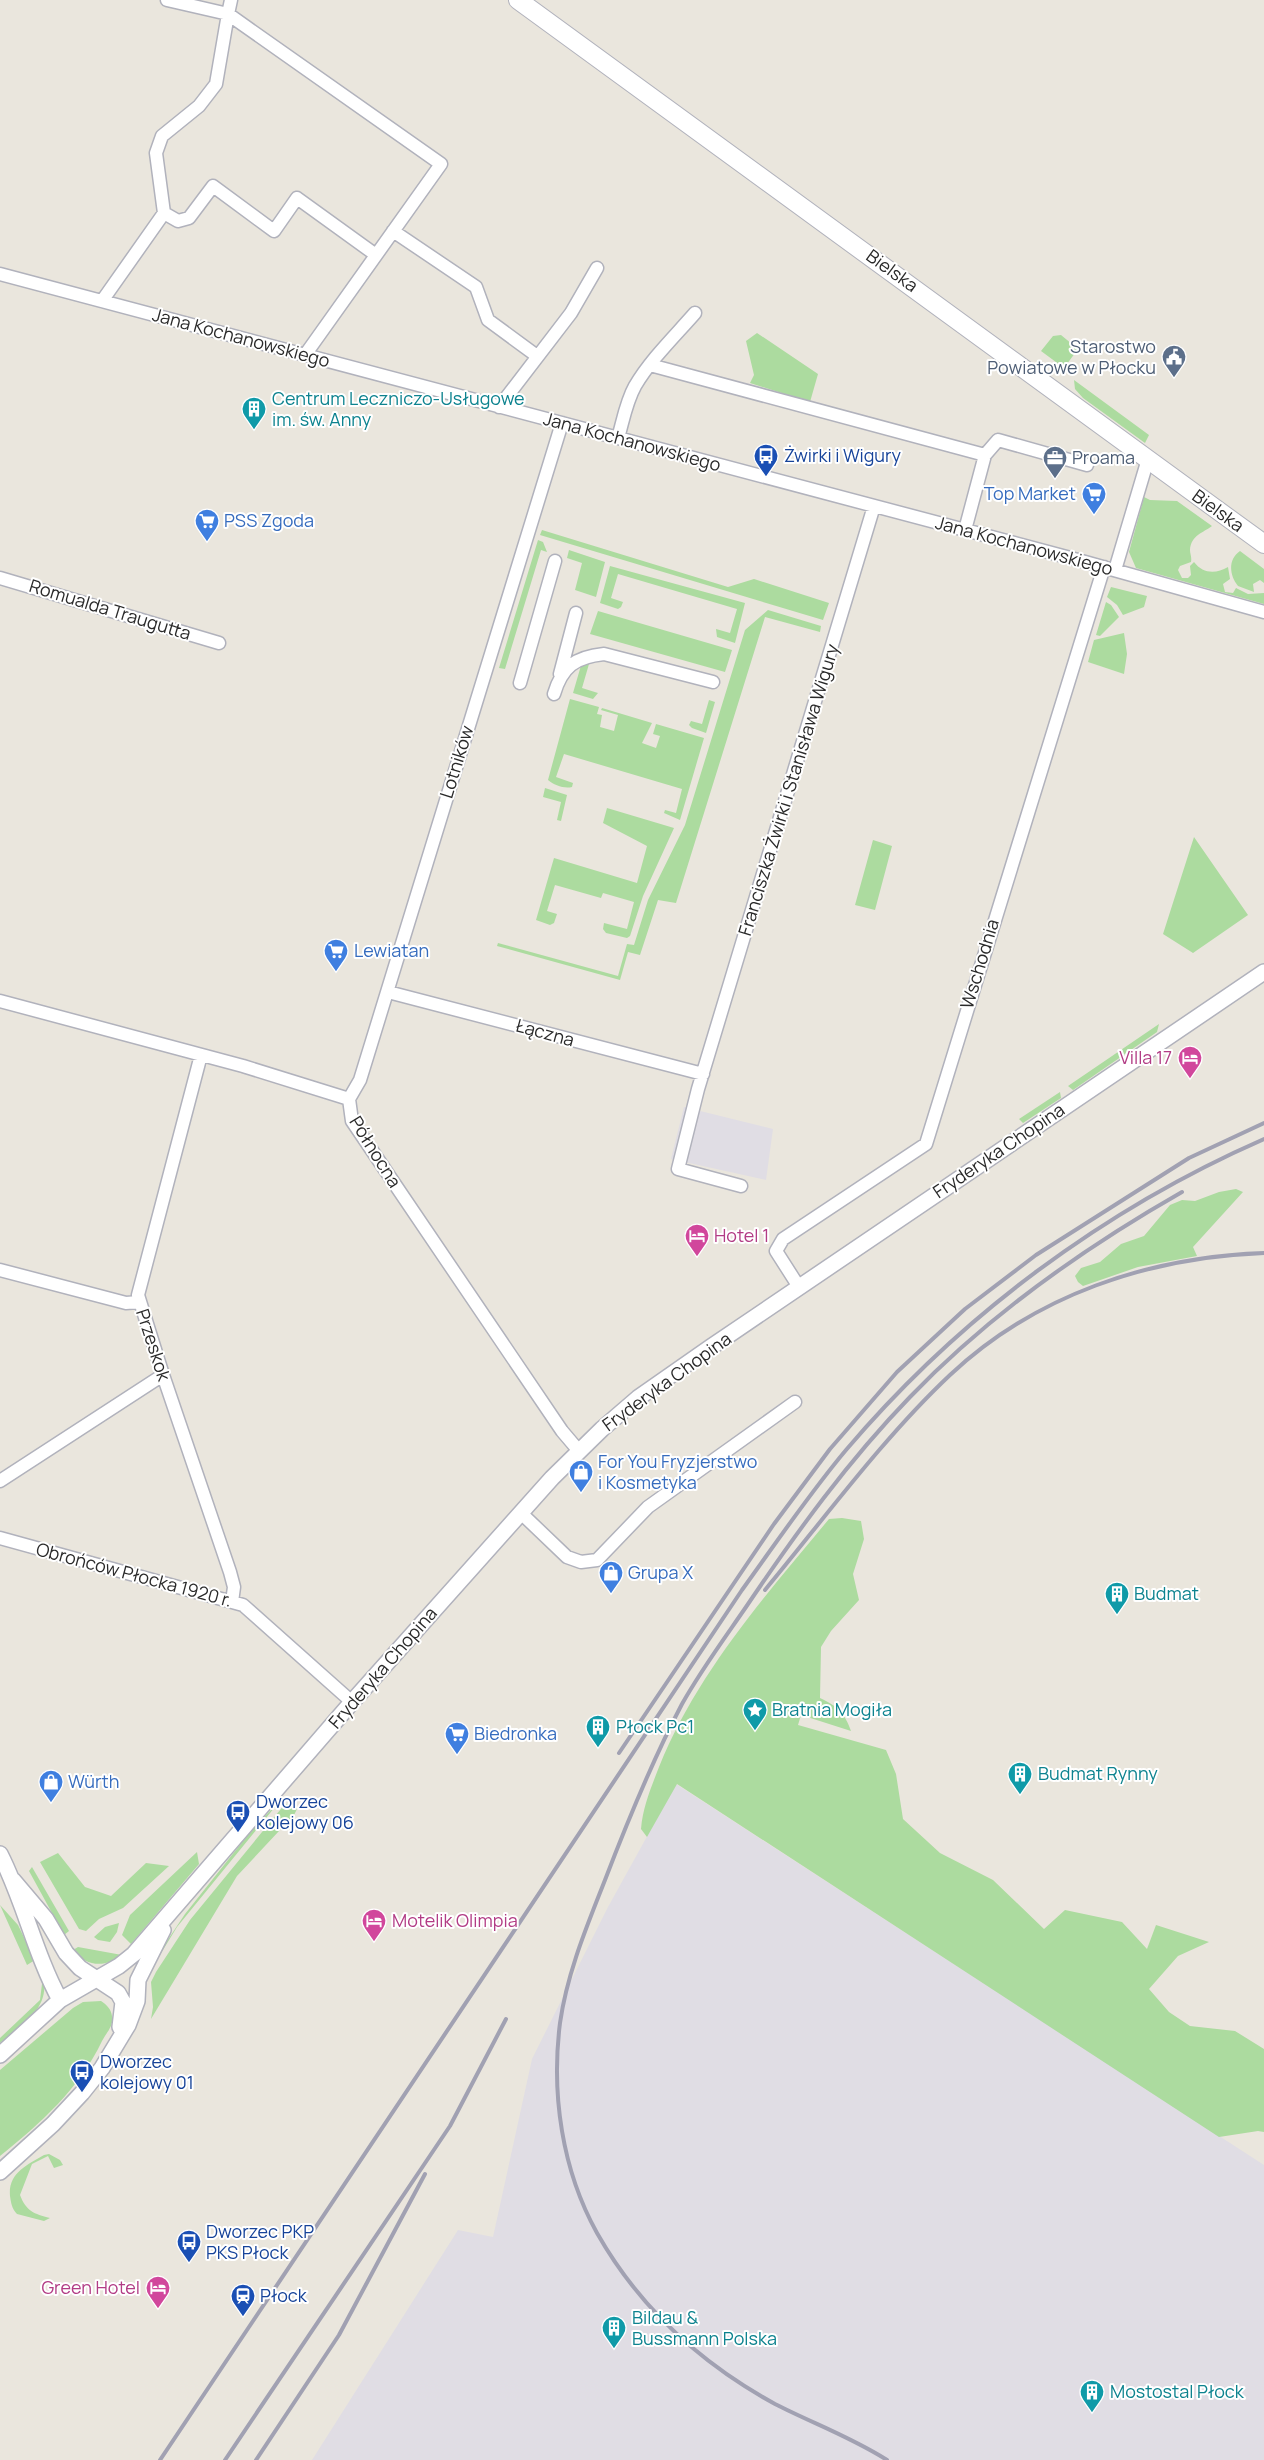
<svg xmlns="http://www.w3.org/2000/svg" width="1264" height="2460" viewBox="0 0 1264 2460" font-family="Manrope,sans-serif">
<rect width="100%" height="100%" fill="#eae6dd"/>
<!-- industrial -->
<path fill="#e0dde4" d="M 684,1107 L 773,1129 L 766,1180 L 671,1159 Z
M 676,1784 L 1264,2165 L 1264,2460 L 312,2460 L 458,2230 L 493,2237 L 532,2059 L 608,1907 Z"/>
<!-- green -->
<path fill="#acdb9f" d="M 757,333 L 818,374 L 810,402 L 750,383 L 754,375 L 746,341 Z
M 1061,335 L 1078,349 L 1064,368 L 1041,351 L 1053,336 Z
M 1074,380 L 1149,435 L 1145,443 L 1083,398 L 1075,389 Z
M 1144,497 L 1150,500 L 1177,501 L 1212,526 C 1203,533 1191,535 1190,550 C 1190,554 1192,557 1191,562 L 1180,566 L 1178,570 L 1182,578 L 1188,578 L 1191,575 L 1190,566 L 1194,562 C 1203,574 1216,574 1228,567 L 1230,579 L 1223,584 L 1225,592 L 1233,593 L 1236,588 L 1248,594 L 1264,593 L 1264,604 L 1136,568 L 1129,552 Z
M 542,530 L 728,587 L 754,579 L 829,603 L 823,620 L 540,535 Z
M 538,540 L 543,542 L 547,552 L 541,550 L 505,669 L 499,668 Z
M 569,550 L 605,562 L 596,597 L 575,590 L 582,563 L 567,558 Z
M 1240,551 L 1264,569 L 1264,583 L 1260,580 L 1253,584 L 1254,592 L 1238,586 C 1229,575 1228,559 1240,551 Z
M 610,566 L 745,603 L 735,643 L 717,637 L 716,629 L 730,633 L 737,609 L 618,574 L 611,598 L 623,602 L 621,607 L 618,609 L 600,603 Z
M 1111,587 L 1147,596 L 1144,607 L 1123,615 L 1117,605 L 1107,597 Z
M 1106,602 L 1111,605 L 1119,617 L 1100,636 L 1096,635 Z
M 768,610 L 821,626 L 820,632 L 765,617 L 676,903 L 658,900 L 640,955 L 628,952 L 620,980 L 497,946 L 498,943 L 618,976 L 627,944 L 634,945 L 648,900 L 685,825 L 745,630 Z
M 598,611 L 732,650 L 725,672 L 590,634 Z
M 1124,633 L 1127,654 L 1124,674 L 1088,662 L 1094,640 Z
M 582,662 L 589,664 L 582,688 L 598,693 L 593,699 L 573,693 Z
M 570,699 L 599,707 L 597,714 L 602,715 L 600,727 L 614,731 L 618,715 L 601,710 L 602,708 L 652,723 L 642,743 L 656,748 L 660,736 L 653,734 L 656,724 L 704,738 L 680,820 L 664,813 L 665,810 L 676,813 L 682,789 L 564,754 L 556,777 L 573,783 L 572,787 C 564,789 554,785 548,780 Z
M 709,700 L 715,702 L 706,733 L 692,728 L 689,725 L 691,721 L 702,724 Z
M 545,788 L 567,795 L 561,821 L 557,820 L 561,802 L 543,797 Z
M 607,808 L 674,828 L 643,896 L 630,936 L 627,938 L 606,933 L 603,929 L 604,923 L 627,929 L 634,902 L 603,893 L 601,898 L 555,885 L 547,911 L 557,914 L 554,923 L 550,925 L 536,920 L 554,858 L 637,883 L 647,846 L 603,823 Z
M 1194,837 L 1248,915 L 1193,953 L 1163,934 Z
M 873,840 L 892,846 L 875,910 L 855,905 Z
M 1159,1024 L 1157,1032 L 1073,1090 L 1068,1086 Z
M 1060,1092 L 1061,1098 L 1023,1123 L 1019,1119 Z
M 1236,1189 L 1243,1192 L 1193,1247 L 1197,1256 L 1138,1267 L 1083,1286 L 1078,1282 L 1075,1276 L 1081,1268 L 1100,1262 L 1121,1244 L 1144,1236 L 1170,1205 L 1182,1200 L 1195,1201 L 1219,1192 Z
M 842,1518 L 861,1521 L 864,1539 L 853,1574 L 859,1600 L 831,1631 L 821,1647 L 820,1698 C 837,1706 845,1713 851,1731 L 801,1715 L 798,1725 L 886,1750 L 896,1774 L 903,1819 L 940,1853 L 993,1880 L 1044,1929 L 1065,1910 L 1122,1922 L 1147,1949 L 1156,1925 L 1209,1942 L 1178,1956 L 1149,1989 L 1169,2012 L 1190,2026 L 1235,2031 L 1264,2049 L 1264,2132 L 1258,2131 L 1219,2137 L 677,1784 L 647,1837 L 641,1829 C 643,1806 651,1788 659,1767 C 697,1673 765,1596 829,1519 Z
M 279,1802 L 177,1927 L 155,1963 L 153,1962 L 185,1914 L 255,1826 Z
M 294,1802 L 297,1809 L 294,1815 L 237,1876 L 151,2019 L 153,2007 L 151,1982 L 156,1972 L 190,1920 L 285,1804 L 290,1805 Z
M 197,1852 L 199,1864 L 131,1944 L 122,1935 L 130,1915 Z
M 58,1853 L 85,1887 L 111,1896 L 146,1863 L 169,1866 L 123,1908 L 99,1919 L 86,1931 L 79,1929 L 40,1862 Z
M 32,1867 L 69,1931 L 64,1935 L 29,1871 Z
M 0,1905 L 18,1925 L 35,1960 L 27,1965 Z
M 119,1923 L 117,1932 L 110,1942 L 98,1940 L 94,1937 L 105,1927 Z
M 78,1947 L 122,1955 C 106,1968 86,1967 73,1950 Z
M 43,1976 C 51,2009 22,2024 0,2043 L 0,2038 L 40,2000 Z
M 101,2001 C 107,2005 111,2009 112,2016 C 114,2026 106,2033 102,2041 C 80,2088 40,2124 0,2156 L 0,2070 L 73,2008 L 83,2002 Z
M 49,2154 L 60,2160 L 63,2165 L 54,2168 L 48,2156 L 32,2164 L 20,2195 C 26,2211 34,2214 50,2218 L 44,2221 L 17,2214 C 12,2209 11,2203 10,2196 C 8,2173 27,2165 44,2155 Z"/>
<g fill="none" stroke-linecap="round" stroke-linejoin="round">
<defs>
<path id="minor" d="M 231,0 L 228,14 L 441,164 L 305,355
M 164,213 L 156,153 L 162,136 L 199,106 L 216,84 L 228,14 L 167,0
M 393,231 L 476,287 L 488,320 L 537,356
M 0,274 L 1078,560 L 1264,612
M 102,301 L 164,213 L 178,221 L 189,218 L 213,186 L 274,231 L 297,198 L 376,255
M 650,365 L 985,455
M 499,407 L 571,313 L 597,268
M 618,438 C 623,421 626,402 635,386 C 651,359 675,336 695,313
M 965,530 L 985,455 L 998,440 L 1087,465
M 1115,570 L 1148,459
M 0,578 L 219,643
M 560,674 L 576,613
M 520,683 L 555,561
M 554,694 C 562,667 575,657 604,654 L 713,682
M 388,992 L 703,1074
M 0,1001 L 243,1066 L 349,1099
M 201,1055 L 138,1295 L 163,1375 L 230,1572 L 234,1587 L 232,1602
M 349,1099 L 360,1080 L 562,423
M 349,1099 L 352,1121 L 562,1431 L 579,1451
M 741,1186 L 678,1169 L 698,1089 L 874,506
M 0,1270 L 126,1303 L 139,1302
M 799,1287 L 776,1251 L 783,1239 L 926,1144 L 1104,567
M 0,1481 L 163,1375
M 521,1513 L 567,1557 L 581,1562 L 597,1560 L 648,1507 L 795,1402
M 0,1538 L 243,1605 L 352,1702"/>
<path id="tertiary" d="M 0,1854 C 24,1901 35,1954 60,2000
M 13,1880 L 46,1919 L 66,1953 L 80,1968 L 118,1993 L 123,2002 L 120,2027
M 0,2055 L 60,2000 L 119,1966 L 134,1954 L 352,1702 L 552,1478 L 602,1429 L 638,1398 L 711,1347 L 1264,972
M 0,2172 L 53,2124 L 82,2093 L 102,2068 L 128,2025 L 137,2001 L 138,1980 L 163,1930"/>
<path id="secondary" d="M 518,0 L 1264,544"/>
</defs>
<!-- minor casing -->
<use href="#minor" stroke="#b1b2bc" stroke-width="15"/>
<!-- tertiary casing -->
<use href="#tertiary" stroke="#b1b2bc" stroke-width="18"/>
<!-- secondary casing -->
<use href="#secondary" stroke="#b1b2bc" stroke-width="20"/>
<!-- minor -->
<use href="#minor" stroke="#fff" stroke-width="12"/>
<!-- tertiary -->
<use href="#tertiary" stroke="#fff" stroke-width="15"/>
<!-- secondary -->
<use href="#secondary" stroke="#fff" stroke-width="18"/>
<!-- rail -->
<path stroke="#a1a1b2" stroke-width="4" d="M 765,1590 C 824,1519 883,1438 950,1375 C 1035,1295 1149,1257 1264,1253
M 619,1753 L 774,1524 L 830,1449 L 897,1372 L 965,1309 L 1036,1255 L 1189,1158 L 1264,1123
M 160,2460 L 742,1590 C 776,1543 809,1494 846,1450 C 959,1317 1104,1209 1264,1139
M 225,2460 L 450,2126 L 506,2019
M 256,2460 L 339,2335 L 425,2174
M 887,2460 C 851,2437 812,2423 775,2404 C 700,2363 639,2307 597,2233 C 562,2170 551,2094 560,2023 C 567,1973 587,1926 605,1880 C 628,1820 652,1761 682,1704 C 701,1670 724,1639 746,1607 C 796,1533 848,1461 910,1397 C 990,1314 1082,1249 1182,1192"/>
</g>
<!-- icons -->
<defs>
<symbol id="civic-pin" viewBox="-11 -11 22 30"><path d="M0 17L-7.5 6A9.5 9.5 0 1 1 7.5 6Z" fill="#5c6f8a" stroke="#fff"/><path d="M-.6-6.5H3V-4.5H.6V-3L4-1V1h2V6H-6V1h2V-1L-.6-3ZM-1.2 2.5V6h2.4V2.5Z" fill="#fff"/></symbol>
<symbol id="building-pin" viewBox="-11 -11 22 30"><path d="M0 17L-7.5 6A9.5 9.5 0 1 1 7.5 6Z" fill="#0f9aa8" stroke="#fff"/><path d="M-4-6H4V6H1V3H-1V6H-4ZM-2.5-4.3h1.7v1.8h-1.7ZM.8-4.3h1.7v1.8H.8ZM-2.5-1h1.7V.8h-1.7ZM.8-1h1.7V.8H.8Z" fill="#fff"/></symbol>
<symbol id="bus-pin" viewBox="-11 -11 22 30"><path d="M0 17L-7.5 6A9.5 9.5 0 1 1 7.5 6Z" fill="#1a4fb4" stroke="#fff"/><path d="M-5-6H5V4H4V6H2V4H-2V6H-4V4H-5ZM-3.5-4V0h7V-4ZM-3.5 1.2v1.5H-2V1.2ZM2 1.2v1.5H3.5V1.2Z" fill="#fff"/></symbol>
<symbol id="office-pin" viewBox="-11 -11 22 30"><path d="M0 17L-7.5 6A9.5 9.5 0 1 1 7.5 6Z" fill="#5c6f8a" stroke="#fff"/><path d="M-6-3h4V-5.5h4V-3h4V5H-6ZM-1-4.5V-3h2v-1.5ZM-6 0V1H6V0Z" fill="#fff"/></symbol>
<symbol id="supermarket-pin" viewBox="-11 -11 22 30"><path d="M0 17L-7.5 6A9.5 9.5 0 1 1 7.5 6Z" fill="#3f7fe0" stroke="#fff"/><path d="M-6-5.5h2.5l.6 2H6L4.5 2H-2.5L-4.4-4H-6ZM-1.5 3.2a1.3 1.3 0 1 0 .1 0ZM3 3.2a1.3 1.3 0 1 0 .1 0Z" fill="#fff"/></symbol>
<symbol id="hotel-pin" viewBox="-11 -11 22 30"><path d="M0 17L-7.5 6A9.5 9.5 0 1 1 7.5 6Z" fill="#d1479c" stroke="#fff"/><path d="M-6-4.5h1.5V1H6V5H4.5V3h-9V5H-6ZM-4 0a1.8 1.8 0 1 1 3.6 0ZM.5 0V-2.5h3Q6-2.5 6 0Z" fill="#fff"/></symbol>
<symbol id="shop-pin" viewBox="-11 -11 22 30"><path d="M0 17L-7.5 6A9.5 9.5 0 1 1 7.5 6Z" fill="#3f7fe0" stroke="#fff"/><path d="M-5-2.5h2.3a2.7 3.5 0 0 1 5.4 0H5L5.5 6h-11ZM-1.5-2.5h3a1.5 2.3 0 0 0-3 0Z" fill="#fff"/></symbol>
<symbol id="sight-pin" viewBox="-11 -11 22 30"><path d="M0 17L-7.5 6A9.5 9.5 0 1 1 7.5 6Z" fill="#0f9aa8" stroke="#fff"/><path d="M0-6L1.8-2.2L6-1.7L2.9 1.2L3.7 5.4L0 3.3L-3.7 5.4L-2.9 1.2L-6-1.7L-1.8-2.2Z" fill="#fff"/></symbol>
<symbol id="station-pin" viewBox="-11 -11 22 30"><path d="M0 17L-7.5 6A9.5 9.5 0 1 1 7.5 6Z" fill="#1a4fb4" stroke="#fff"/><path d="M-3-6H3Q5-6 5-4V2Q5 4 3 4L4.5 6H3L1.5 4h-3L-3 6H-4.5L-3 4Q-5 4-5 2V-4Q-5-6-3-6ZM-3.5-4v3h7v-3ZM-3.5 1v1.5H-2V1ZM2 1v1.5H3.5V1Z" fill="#fff"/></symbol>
</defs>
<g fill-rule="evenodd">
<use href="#civic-pin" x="1160" y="343" width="28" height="38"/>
<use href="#building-pin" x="240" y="395" width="28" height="38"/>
<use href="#bus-pin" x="752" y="442" width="28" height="38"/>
<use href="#office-pin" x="1041" y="444" width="28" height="38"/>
<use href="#supermarket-pin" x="1080" y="480" width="28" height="38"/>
<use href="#supermarket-pin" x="193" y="507" width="28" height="38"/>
<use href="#supermarket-pin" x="322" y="937" width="28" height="38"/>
<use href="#hotel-pin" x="1176" y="1044" width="28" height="38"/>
<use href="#hotel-pin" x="683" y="1222" width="28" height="38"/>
<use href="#shop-pin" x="567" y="1458" width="28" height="38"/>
<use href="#shop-pin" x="597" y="1559" width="28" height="38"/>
<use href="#building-pin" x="1103" y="1580" width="28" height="38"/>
<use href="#sight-pin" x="741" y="1696" width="28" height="38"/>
<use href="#building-pin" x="584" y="1713" width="28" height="38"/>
<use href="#supermarket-pin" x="443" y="1720" width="28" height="38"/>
<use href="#building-pin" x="1006" y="1760" width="28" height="38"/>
<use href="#shop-pin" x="37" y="1768" width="28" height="38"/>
<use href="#bus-pin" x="224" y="1798" width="28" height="38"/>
<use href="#hotel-pin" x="360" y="1907" width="28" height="38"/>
<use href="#bus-pin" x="68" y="2058" width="28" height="38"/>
<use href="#bus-pin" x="175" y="2228" width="28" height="38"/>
<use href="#hotel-pin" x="144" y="2274" width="28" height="38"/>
<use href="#station-pin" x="229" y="2282" width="28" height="38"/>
<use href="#building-pin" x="600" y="2314" width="28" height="38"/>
<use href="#building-pin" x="1078" y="2378" width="28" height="38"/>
</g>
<g text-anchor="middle" stroke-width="4" stroke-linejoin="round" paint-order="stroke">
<!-- street labels -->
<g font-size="18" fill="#2a2a2a" stroke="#fff">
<text transform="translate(892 271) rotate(36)" y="6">Bielska</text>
<text transform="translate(241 338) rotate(15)" y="6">Jana Kochanowskiego</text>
<text transform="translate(632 442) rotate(15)" y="6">Jana Kochanowskiego</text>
<text transform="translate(1218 511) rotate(36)" y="6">Bielska</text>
<text transform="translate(1024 546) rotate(15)" y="6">Jana Kochanowskiego</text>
<text transform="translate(110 610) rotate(17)" y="6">Romualda Traugutta</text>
<text transform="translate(457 762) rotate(-73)" y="6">Lotników</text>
<text transform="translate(789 790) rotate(-73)" y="6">Franciszka Żwirki i Stanisława Wigury</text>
<text transform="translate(980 964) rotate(-73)" y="6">Wschodnia</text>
<text transform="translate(545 1033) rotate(15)" y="6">Łączna</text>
<text transform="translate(999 1151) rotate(-34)" y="6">Fryderyka Chopina</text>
<text transform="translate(375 1152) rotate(58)" y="6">Północna</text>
<text transform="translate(153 1345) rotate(72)" y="6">Przeskok</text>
<text transform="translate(667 1382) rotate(-36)" y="6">Fryderyka Chopina</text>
<text transform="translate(134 1575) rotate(15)" y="6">Obrońców Płocka 1920 r.</text>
<text transform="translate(383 1668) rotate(-49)" y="6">Fryderyka Chopina</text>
</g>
<!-- service labels -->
<g font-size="18" fill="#4e5e75" stroke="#fff" text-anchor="end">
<text x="1156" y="353">Starostwo<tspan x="1156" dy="21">Powiatowe w Płocku</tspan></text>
<text x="1072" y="464" text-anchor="start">Proama</text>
</g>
<!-- culture labels -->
<g font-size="18" fill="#0d838f" stroke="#fff" text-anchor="start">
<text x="272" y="405">Centrum Leczniczo-Usługowe<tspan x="272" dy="21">im. św. Anny</tspan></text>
<text x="1134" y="1600">Budmat</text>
<text x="772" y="1716">Bratnia Mogiła</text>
<text x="616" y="1733">Płock Pc1</text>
<text x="1038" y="1780">Budmat Rynny</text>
<text x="632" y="2324">Bildau &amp;<tspan x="632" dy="21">Bussmann Polska</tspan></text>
<text x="1110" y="2398">Mostostal Płock</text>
</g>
<!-- transit labels -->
<g font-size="18" fill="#164399" stroke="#fff" text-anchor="start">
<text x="784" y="462">Żwirki i Wigury</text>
<text x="256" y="1808">Dworzec<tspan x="256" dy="21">kolejowy 06</tspan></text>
<text x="100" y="2068">Dworzec<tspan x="100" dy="21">kolejowy 01</tspan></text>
<text x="206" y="2238">Dworzec PKP<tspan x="206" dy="21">PKS Płock</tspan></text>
<text x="260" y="2302">Płock</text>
</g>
<!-- shop labels -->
<g font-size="18" fill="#366cbe" stroke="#fff" text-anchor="start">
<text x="1076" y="500" text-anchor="end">Top Market</text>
<text x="224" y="527">PSS Zgoda</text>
<text x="354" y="957">Lewiatan</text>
<text x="598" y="1468">For You Fryzjerstwo<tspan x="598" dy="21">i Kosmetyka</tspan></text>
<text x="628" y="1579">Grupa X</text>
<text x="474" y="1740">Biedronka</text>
<text x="68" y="1788">Würth</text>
</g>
<!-- hotel labels -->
<g font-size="18" fill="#b23c85" stroke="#fff" text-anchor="end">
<text x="1172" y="1064">Villa 17</text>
<text x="714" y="1242" text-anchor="start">Hotel 1</text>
<text x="392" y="1927" text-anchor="start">Motelik Olimpia</text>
<text x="140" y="2294">Green Hotel</text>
</g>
</g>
</svg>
